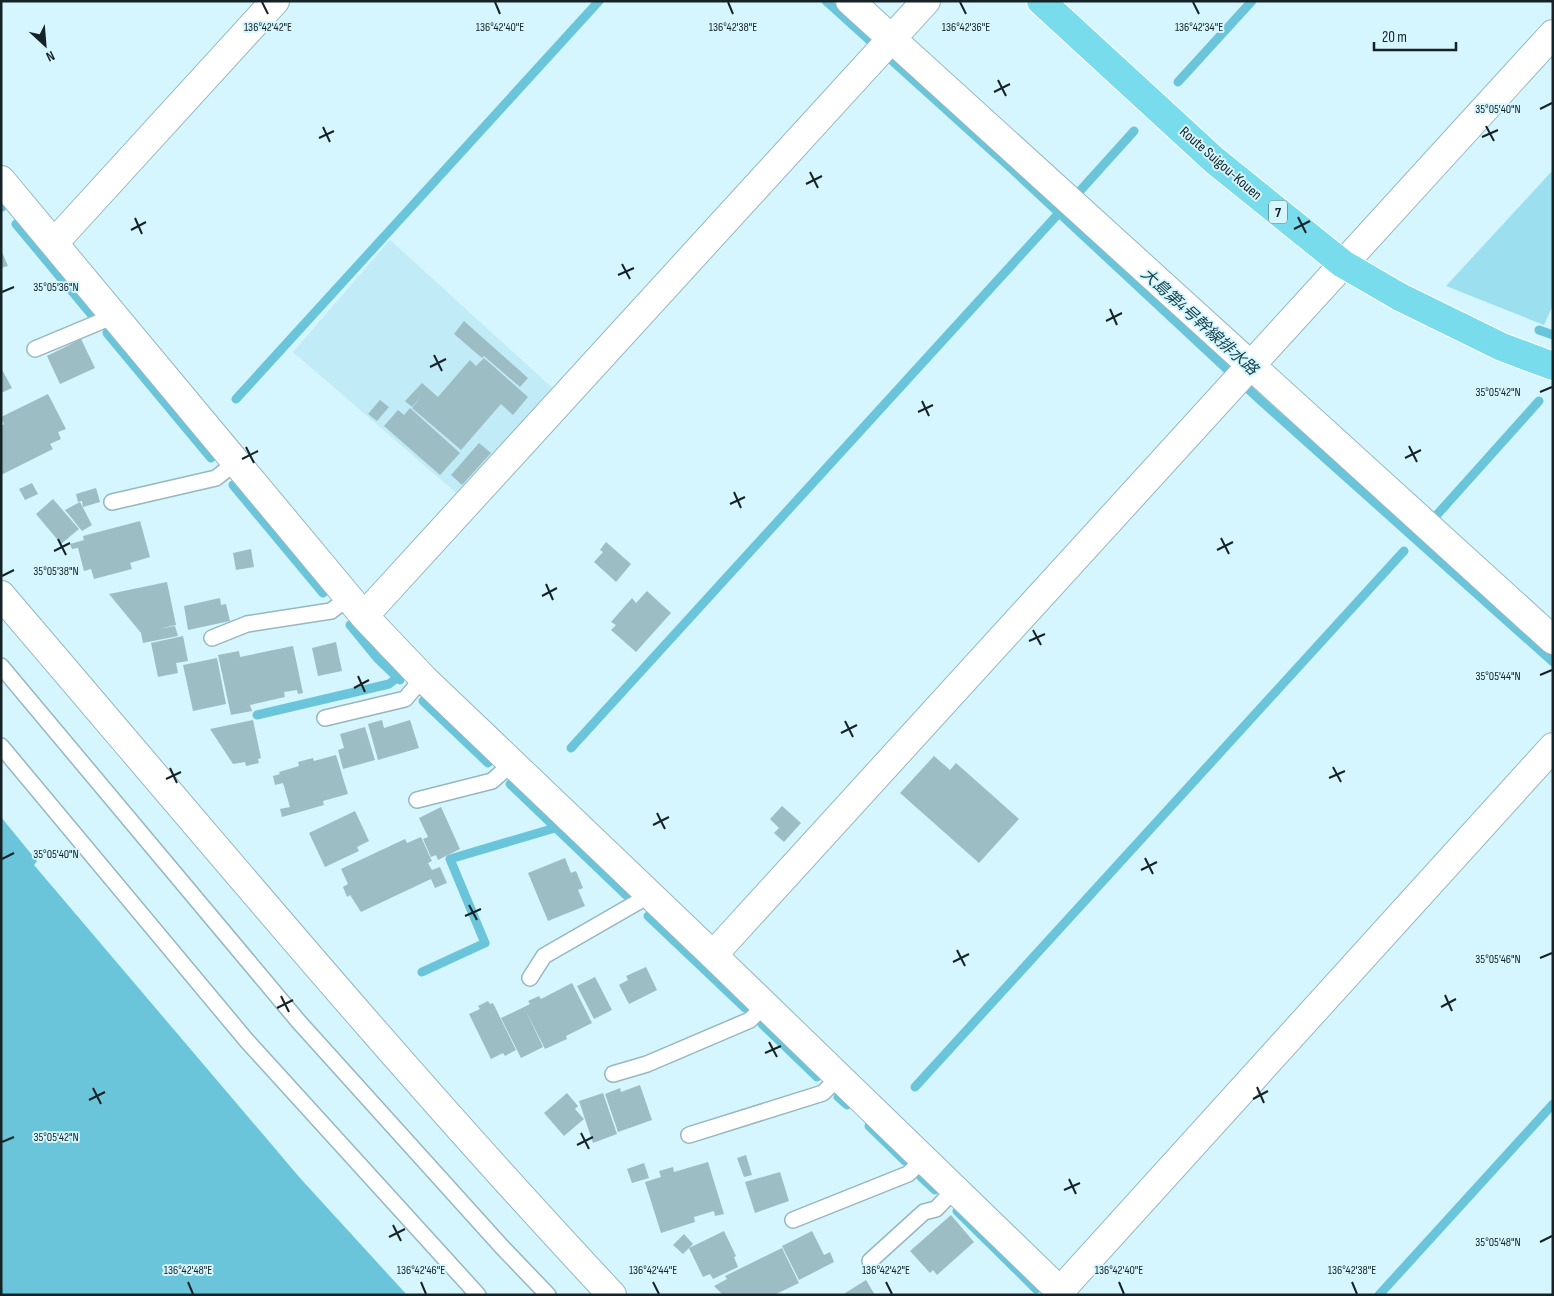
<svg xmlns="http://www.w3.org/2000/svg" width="1554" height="1296" viewBox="0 0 1554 1296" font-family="'Sofia Sans Condensed','Noto Sans JP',sans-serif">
<rect width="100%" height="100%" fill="#d5f6fe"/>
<!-- built -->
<path fill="#c1ebf6" d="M 390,240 L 558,393 L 461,497 L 293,352 Z"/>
<!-- green -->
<path fill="#9cdfef" d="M 1553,170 L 1553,305 L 1544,325 L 1446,286 Z"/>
<!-- water -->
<path fill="#6bc5da" d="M 1,817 L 37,861 L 34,865 L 300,1178 L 407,1295 L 1,1295 Z"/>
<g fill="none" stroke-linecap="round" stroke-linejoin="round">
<!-- stream -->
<path stroke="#6bc5da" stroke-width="9" d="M 826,1 L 1013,170 L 1260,400 L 1553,662
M 1178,82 L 1252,1
M 1079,192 L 1134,131
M 1,207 L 2,207
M 16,224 L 91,314
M 1539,330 L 1553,335
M 107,333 L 211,458
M 236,399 L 599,1
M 233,485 L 323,593
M 1435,517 L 1539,401
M 350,625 L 377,658 L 400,680
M 423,701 L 488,763
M 257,715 L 389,684 L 398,677
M 571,748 L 1059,213
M 510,784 L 626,895
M 648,916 L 745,1008
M 422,972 L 485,943 L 450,859 L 555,828
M 762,1024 L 817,1077
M 915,1087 L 1404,551
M 838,1097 L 847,1105
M 869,1126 L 905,1161
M 921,1177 L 935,1190
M 957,1211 L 1036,1289
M 1379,1295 L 1553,1104"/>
</g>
<!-- building -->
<path fill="#9dbdc5" d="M 1,250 L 8,266 L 1,268 Z
M 464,321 L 528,378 L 520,387 L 484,356 L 482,358 L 454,334 Z
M 81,339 L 95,368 L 60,384 L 47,356 Z
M 484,358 L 528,397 L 513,415 L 501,404 L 461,450 L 412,408 L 421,397 L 412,407 L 405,401 L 422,383 L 438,397 L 470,360 L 476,366 Z
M 1,368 L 12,388 L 1,393 Z
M 48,394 L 66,429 L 58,432 L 61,439 L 50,444 L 53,449 L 1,475 L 1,426 L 4,424 L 1,417 Z
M 380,400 L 389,407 L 377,421 L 368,414 Z
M 410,408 L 460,453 L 440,475 L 384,426 L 398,410 L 404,415 Z
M 479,443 L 491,453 L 462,485 L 451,475 Z
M 32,483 L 38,494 L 25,500 L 19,489 Z
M 96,488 L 100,502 L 83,507 L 82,501 L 78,502 L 76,494 Z
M 53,499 L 79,529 L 61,544 L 36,514 Z
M 80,502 L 92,525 L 82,531 L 65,510 Z
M 140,521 L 150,557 L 130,563 L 132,569 L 94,579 L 91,569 L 84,571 L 78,548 L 72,549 L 70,544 L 84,540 L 83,536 Z
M 606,542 L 631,564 L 616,582 L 594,562 L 603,552 L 600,550 Z
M 251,549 L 254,567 L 236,570 L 233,553 Z
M 167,582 L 176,625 L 159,629 L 175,626 L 178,636 L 143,643 L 141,633 L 109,594 Z
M 647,591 L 671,613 L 636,652 L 611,630 L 616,625 L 611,622 L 632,598 L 636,603 Z
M 220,598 L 221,605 L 226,604 L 230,621 L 188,630 L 184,606 Z
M 183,636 L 188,661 L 176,663 L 178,673 L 158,677 L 151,643 Z
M 336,642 L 342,671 L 318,676 L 312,648 Z
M 293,646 L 303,693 L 298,694 L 297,690 L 284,692 L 285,697 L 250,705 L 252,711 L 231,715 L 218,655 L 239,651 L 240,657 Z
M 217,658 L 226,704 L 193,711 L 183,665 Z
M 253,720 L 261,758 L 258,759 L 259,763 L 246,766 L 245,762 L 233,764 L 210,729 Z
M 382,720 L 384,728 L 410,720 L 419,748 L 378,760 L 368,724 Z
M 365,727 L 375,760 L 343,769 L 338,750 L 344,748 L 340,734 Z
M 336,755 L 348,794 L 323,801 L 324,805 L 282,817 L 280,809 L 290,807 L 283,783 L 275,785 L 273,776 L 280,774 L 279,772 L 299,766 L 298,762 L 313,758 L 314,761 Z
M 934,756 L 950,770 L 956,763 L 1019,819 L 979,863 L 900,793 Z
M 782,806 L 801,823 L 784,842 L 774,833 L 779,828 L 770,819 Z
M 441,807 L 460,849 L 438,860 L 436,855 L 431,857 L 423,839 L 428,837 L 419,818 Z
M 355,811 L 369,841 L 357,847 L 359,851 L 325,867 L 309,833 Z
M 421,837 L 432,861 L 428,863 L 432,870 L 440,867 L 447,883 L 435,888 L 431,879 L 361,912 L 350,895 L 347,897 L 343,887 L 348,884 L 341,869 L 405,839 L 407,843 Z
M 565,858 L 571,873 L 576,871 L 583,888 L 578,890 L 585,906 L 548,921 L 528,873 Z
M 646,967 L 657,990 L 629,1004 L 619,985 L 628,980 L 626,976 Z
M 595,977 L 612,1010 L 594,1019 L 577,986 Z
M 572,983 L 592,1023 L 566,1036 L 567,1039 L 545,1049 L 524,1007 L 530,1004 L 528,1001 L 539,996 L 541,999 Z
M 488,1001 L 490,1004 L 493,1003 L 516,1050 L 505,1056 L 503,1053 L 491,1059 L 469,1014 L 480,1009 L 478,1006 Z
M 524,1007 L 543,1047 L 521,1058 L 501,1018 Z
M 640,1085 L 652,1120 L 618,1132 L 605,1094 L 620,1088 L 621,1092 Z
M 567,1093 L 578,1106 L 575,1109 L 584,1119 L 564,1136 L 544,1113 Z
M 603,1093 L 617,1134 L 593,1143 L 579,1101 Z
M 746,1155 L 752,1175 L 744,1177 L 737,1158 Z
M 708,1162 L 724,1214 L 715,1216 L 714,1211 L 694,1217 L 695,1222 L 661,1233 L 645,1182 L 661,1177 L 659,1171 L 673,1167 L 674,1172 Z
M 644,1163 L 649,1178 L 632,1183 L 627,1169 Z
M 780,1172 L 789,1201 L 755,1213 L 745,1182 Z
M 951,1215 L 974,1242 L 937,1275 L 933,1270 L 930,1273 L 910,1251 Z
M 724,1231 L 736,1256 L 734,1257 L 738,1267 L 713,1279 L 710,1274 L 703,1277 L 689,1248 Z
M 812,1231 L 824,1255 L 830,1252 L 834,1262 L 799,1280 L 782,1246 Z
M 684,1234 L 693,1244 L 683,1254 L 673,1245 Z
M 782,1248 L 799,1283 L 774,1295 L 723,1295 L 714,1286 L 727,1279 L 725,1276 Z
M 866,1280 L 875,1295 L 842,1295 Z"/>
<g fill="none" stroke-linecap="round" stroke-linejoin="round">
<defs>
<path id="service" d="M 35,349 L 114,316
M 112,502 L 216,478 L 236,462
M 212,638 L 247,624 L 331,611 L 348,598
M 1,666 L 299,1022 L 502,1247 L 548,1295
M 325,718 L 405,699 L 423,678
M 1,746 L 247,1041 L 478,1295
M 417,800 L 492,781 L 512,763
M 530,978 L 544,956 L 650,895
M 613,1074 L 647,1064 L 750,1020 L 765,1005
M 689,1135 L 823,1093 L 839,1077
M 793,1220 L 908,1174 L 924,1159
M 870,1261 L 924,1212 L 936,1209 L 955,1189"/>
<path id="minor" d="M 850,1 L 1553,640
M 1,180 L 364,616 L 423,678 L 713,955 L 1064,1295
M 54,243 L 275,1
M 364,616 L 926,1
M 1060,1291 L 1553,747"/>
<path id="tertiary" d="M 1,595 C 202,830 400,1069 612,1295
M 713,955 L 1553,34"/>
<path id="primary" d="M 1041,1 L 1214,160 L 1343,264 L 1400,297 L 1502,347 L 1553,366"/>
</defs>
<!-- service casing -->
<use href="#service" stroke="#97b7be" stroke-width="18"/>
<!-- minor casing -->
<use href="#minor" stroke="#97b7be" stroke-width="30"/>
<!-- tertiary casing -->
<use href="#tertiary" stroke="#97b7be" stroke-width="30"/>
<!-- primary casing -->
<use href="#primary" stroke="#fff" stroke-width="30"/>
<!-- service -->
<use href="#service" stroke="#fff" stroke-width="15"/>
<!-- minor -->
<use href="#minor" stroke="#fff" stroke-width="28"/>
<!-- tertiary -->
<use href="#tertiary" stroke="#fff" stroke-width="28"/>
<!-- primary -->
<use href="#primary" stroke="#78dced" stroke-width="28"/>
</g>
<!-- ticks -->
<path fill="none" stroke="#162326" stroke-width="2" d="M 262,2 L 268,14M 495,2 L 500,14M 728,2 L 733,14M 960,2 L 966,14M 1193,2 L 1199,14M 998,80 L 1006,96M 994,92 L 1010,84M 1540,109 L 1552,103M 1486,126 L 1494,141M 323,127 L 330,142M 1482,137 L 1498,130M 319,138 L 334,131M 810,172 L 818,188M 806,184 L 822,176M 1298,217 L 1306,233M 135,218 L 142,234M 1294,229 L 1310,221M 131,230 L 146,222M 622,264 L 630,279M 618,275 L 634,268M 2,292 L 14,287M 1110,309 L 1117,325M 1106,321 L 1122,313M 434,355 L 442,371M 430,367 L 446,359M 1540,392 L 1552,387M 922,401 L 929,416M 918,412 L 933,405M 1409,446 L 1417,462M 246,447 L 254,463M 1405,458 L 1421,450M 242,459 L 258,451M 734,492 L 741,508M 730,504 L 745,497M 1221,538 L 1229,554M 58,539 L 66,555M 1217,550 L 1233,542M 54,551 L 70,543M 2,576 L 14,570M 546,584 L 553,600M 542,596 L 557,588M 1033,630 L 1041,645M 1029,641 L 1045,634M 1540,675 L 1552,670M 358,676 L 365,692M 354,688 L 369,680M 845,721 L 853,737M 841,733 L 857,725M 1333,767 L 1341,782M 170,768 L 177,783M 1329,778 L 1345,771M 166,779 L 181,772M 657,813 L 665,829M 653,825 L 669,817M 1145,858 L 1153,874M 2,859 L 14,853M 1141,870 L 1157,862M 469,905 L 477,920M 465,916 L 481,909M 957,950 L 965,966M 1540,958 L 1552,953M 953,962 L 969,954M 1445,995 L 1452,1011M 281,996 L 289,1012M 1441,1007 L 1456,999M 277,1008 L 293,1000M 769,1042 L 777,1057M 765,1053 L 781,1046M 1257,1087 L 1264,1103M 93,1088 L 101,1104M 1253,1099 L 1268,1091M 89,1100 L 105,1092M 581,1133 L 589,1149M 2,1142 L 14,1137M 577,1145 L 593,1137M 1069,1179 L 1076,1194M 1064,1190 L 1080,1183M 393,1225 L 401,1241M 389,1237 L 405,1229M 1540,1242 L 1552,1236M 188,1282 L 193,1294M 421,1282 L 426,1294M 653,1282 L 659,1294M 886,1282 L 892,1294M 1119,1282 L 1124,1294M 1352,1282 L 1357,1294"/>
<g text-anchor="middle" stroke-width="4" stroke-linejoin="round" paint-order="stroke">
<!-- shield labels -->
<rect fill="#d5f6fe" stroke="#4f6267" stroke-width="1" x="1269" y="200.5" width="18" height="23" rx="4"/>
<g font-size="14" font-weight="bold" fill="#162326">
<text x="1278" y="217">7</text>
</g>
<!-- street labels -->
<g font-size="15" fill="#162326" stroke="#d5f6fe">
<text transform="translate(1221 163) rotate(41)" y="5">Route Suigou-Kouen</text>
</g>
<!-- water labels -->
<g font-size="16" font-style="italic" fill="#18424b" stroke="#d5f6fe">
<text transform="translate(1200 321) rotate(42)" y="6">大島第4号幹線排水路</text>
</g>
</g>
<g font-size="12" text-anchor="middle" fill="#162326" stroke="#d5f6fe" stroke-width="4" stroke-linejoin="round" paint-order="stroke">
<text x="268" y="31">136°42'42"E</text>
<text x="500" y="31">136°42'40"E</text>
<text x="733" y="31">136°42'38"E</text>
<text x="1199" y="31">136°42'34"E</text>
<text x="966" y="31">136°42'36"E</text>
<text x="1498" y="113">35°05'40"N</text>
<text x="56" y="291">35°05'36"N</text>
<text x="1498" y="396">35°05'42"N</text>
<text x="56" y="575">35°05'38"N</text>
<text x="1498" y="680">35°05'44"N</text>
<text x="56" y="858">35°05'40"N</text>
<text x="1498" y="963">35°05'46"N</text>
<text x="56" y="1141">35°05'42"N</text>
<text x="1498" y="1246">35°05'48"N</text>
<text x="188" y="1274">136°42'48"E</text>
<text x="421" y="1274">136°42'46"E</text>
<text x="653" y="1274">136°42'44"E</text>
<text x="886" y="1274">136°42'42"E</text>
<text x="1119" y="1274">136°42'40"E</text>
<text x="1352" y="1274">136°42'38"E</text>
</g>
<!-- border -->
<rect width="1554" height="1296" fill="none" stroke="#162326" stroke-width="5"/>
<!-- north arrow -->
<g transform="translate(45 45) rotate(154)" stroke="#d5f6fe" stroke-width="4" paint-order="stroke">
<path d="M0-4L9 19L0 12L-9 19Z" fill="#162326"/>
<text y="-8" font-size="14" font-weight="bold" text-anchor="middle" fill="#162326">N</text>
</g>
<!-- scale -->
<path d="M1374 42v8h82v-8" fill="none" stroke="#162326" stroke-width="2.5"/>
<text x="1382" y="42" font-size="15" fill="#162326" stroke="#d5f6fe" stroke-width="4" paint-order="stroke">20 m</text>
</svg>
